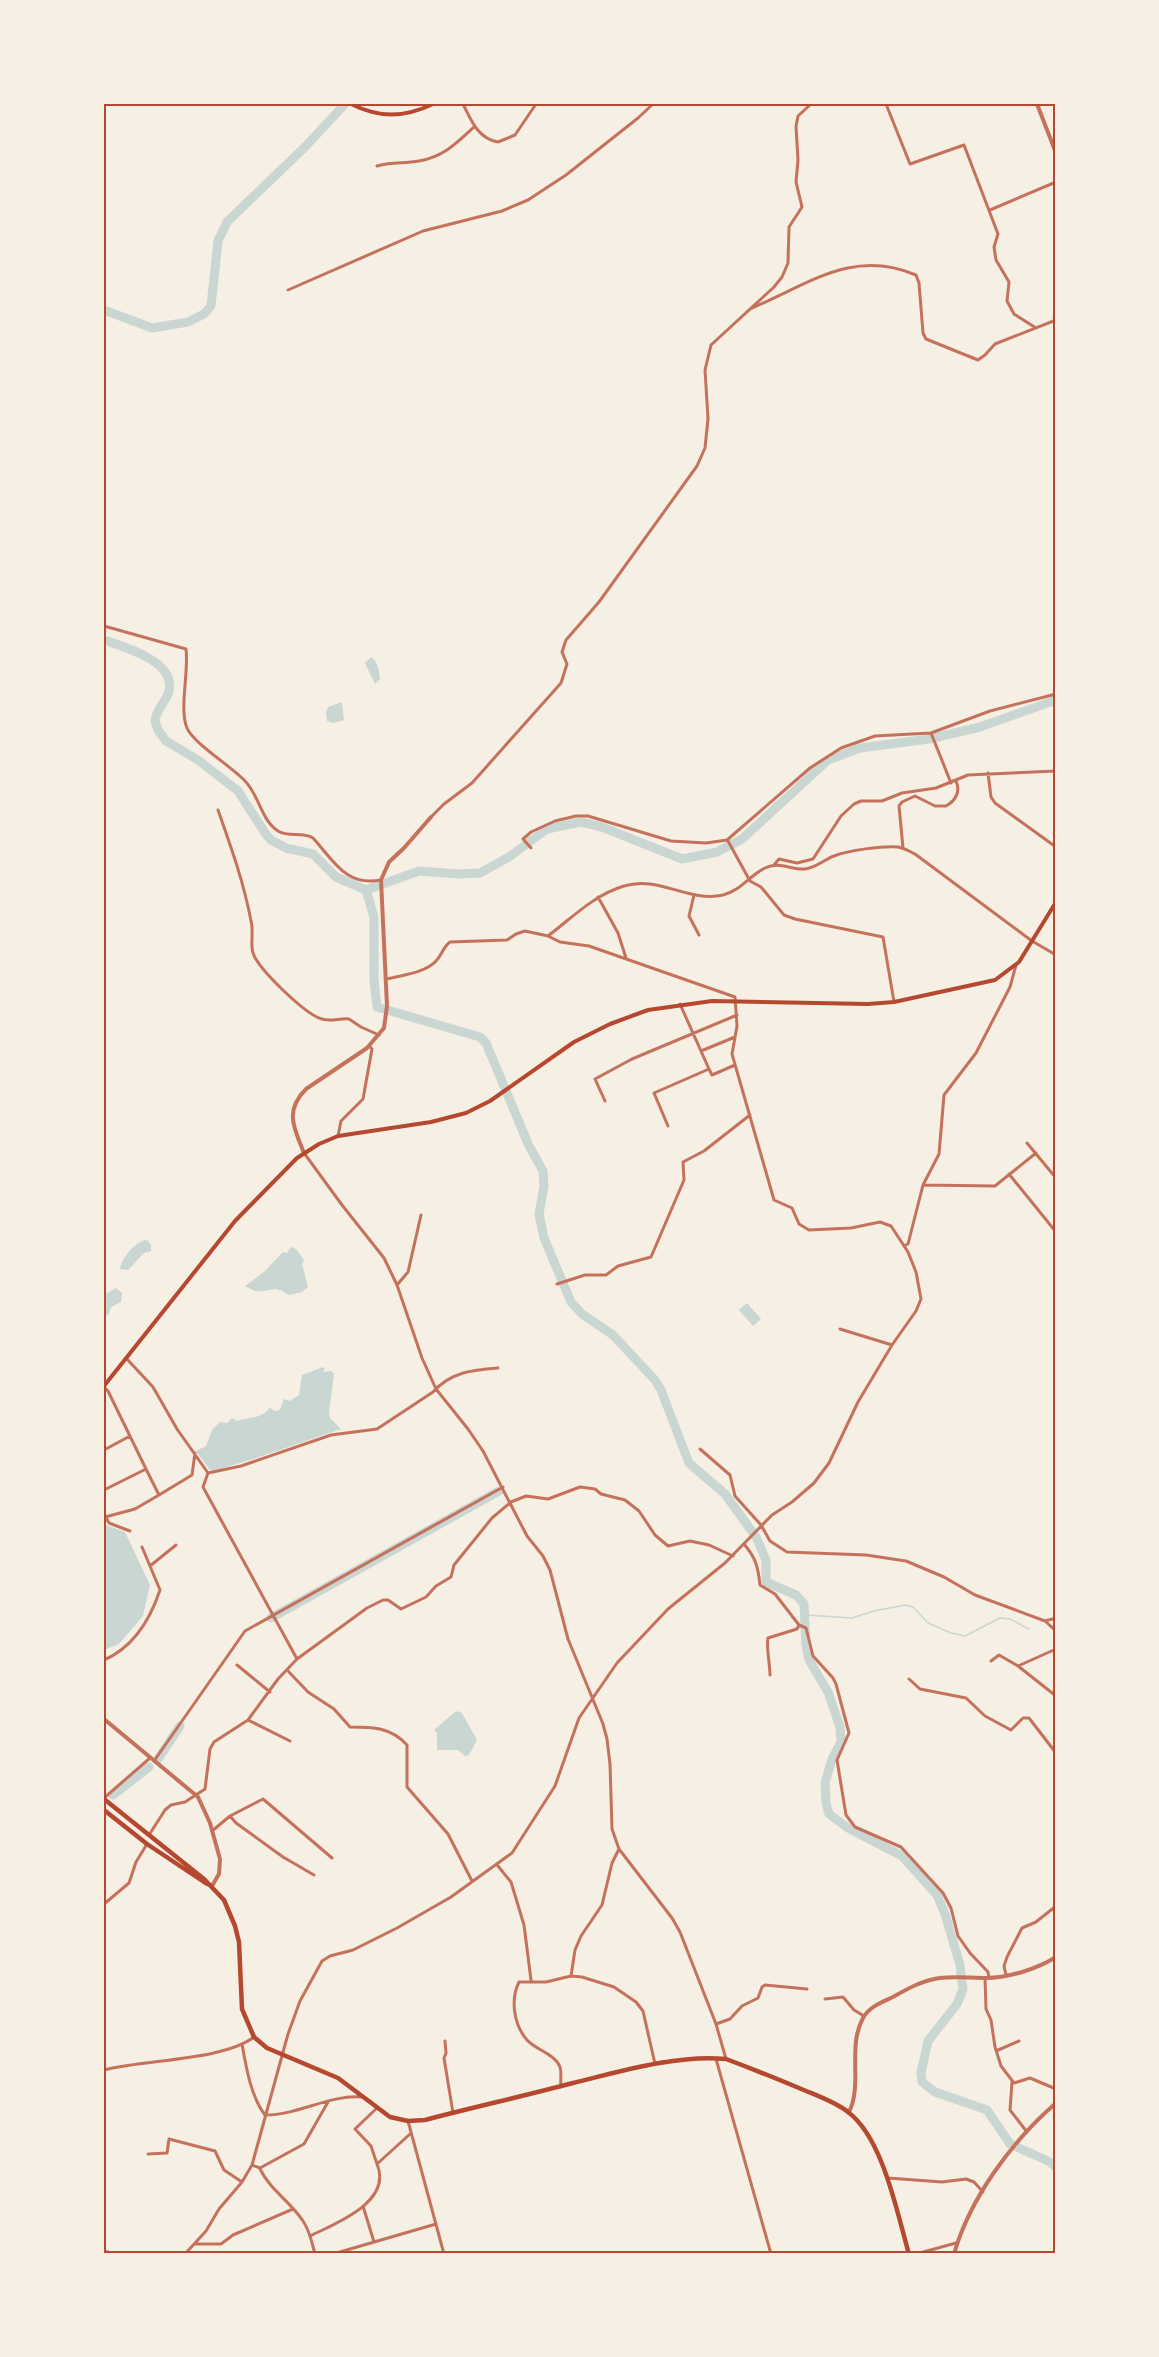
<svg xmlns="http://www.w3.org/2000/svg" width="1159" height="2357" viewBox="0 0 1159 2357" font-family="Raleway,sans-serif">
<rect width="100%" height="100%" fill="#f6efe4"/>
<!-- water -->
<path fill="#c9d6d2" d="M 371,657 C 378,662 379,670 380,679 L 375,684 L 365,663 Z
M 342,702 L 344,720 L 333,723 L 327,721 L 326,712 L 328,707 Z
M 147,1240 L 151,1245 L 151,1251 L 144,1253 L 128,1270 L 120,1269 C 122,1258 135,1241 147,1240 Z
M 291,1247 L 296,1249 L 304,1260 L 302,1264 L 308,1287 L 302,1292 L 289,1295 C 285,1293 280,1289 275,1289 C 263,1291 257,1294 245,1286 L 264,1272 L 283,1252 L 287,1253 Z
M 116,1288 L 122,1293 L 121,1302 L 111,1307 L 109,1314 L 105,1316 L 104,1295 Z
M 747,1303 L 761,1319 L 753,1326 L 739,1310 Z
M 323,1367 L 325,1369 L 322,1372 L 331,1371 L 334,1374 L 329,1412 L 330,1418 L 341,1429 L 250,1460 L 212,1471 L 209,1469 L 196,1451 L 206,1446 L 212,1430 L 220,1422 L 227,1423 L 232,1418 L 237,1421 C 249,1417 263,1419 270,1407 L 274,1411 L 280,1410 L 284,1399 L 290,1401 L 299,1395 L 302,1375 Z
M 106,1525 L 125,1532 L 150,1585 L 143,1616 L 119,1644 L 104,1650 L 104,1528 Z
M 456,1711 L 462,1713 L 477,1740 L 469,1755 L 465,1756 L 458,1750 L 437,1750 L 437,1733 L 434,1730 Z"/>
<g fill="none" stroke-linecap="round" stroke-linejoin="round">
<!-- stream -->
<path stroke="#c9d6d2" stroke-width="1.5" d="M 805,1615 L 852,1618 L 874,1611 L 905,1605 L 913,1607 L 928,1623 L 951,1633 L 965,1636 L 1000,1618 L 1010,1619 L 1029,1629"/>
<!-- river -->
<path stroke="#c9d6d2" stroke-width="9" d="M 104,310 L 152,328 L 188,322 L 204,314 L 211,306 L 218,241 L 227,222 L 305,147 L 345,104
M 104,640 C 124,647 176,661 169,691 C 166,702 156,709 155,721 L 158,730 L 166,741 L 198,760 L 238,791 L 265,833 L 271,840 L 286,848 L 313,854 L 336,877 L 366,890
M 366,890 L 374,917 L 374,980 L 377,1007 L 480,1037 L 486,1043 L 529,1146 L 543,1171 L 544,1186 L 539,1214 L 544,1238 L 571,1302 L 582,1314 L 613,1335 L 655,1380 L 661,1390 L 689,1463 L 725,1494 L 756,1537 L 766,1560 L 766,1582 L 796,1595 L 804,1604 L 806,1645 L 809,1660 L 828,1692 L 840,1727 L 841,1742 L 832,1759 L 825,1783 L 826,1803 L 829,1814 L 848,1828 L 902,1856 L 937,1895 L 945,1914 L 960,1965 L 963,1989 L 957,2004 L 928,2041 L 921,2073 L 922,2082 L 935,2092 L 987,2110 L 1010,2144 L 1048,2161 L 1056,2167
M 366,890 L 419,871 L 458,874 L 480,873 L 509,857 L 547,829 L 581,822 L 602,827 L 682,859 L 717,852 L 742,839 L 828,760 L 860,748 L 929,739 L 980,727 L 1056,700
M 271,1618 L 499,1491
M 158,1759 L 180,1726
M 113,1795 L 149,1767"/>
<!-- minor -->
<path stroke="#c5725c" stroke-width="3" d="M 463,104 C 471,120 478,139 498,142 L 515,135 L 536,104
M 886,104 L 910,164 L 964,145 L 998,234 L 994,247 L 996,260 L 1009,282 L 1007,301 L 1014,314 L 1036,328
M 377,166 C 394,161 403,164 419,161 C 443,157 457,143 474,127
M 990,210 L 1056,182
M 288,290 L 423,231 L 502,211 L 528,200 L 566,175 L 638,118 L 653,104
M 752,308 C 809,284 853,248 916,275 L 919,283 L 923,333 L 926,339 L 978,360 L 985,355 L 995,344 L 1056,320
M 104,626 L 186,649 C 189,671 179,710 187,728 C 193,743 231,766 245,781 C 259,795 261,820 278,831 C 289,838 302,831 313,838 C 334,861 346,887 381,880
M 931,733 L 951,783
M 988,773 L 991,797 L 995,803 L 1056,847
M 218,810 C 231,847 244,883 251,921 C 254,931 250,943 253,953 C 258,969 306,1015 322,1019 C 331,1022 340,1018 349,1019 L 361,1027 L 379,1035
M 431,817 L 444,804 L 472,783 L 561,683 L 567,664 L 562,652 L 566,640 L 599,602 L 697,466 L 705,448 L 708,419 L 705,370 L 711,345 L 774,287 L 782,277 L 788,263 L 789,227 L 802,207 L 796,182 L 798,160 L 796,126 L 798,116 L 811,104
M 728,841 L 750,881 L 761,887 L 784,915 L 795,919 L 883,937 L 894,1002
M 531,848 L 523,839 L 531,832 L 555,821 L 576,816 L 588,816 L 671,841 L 706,843 L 727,840 L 810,768 L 841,748 L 875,736 L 931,733 L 990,711 L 1056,694
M 903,848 L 899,806 L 902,802 L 915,796 L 935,806 L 946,806 C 955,801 961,792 956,781
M 774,865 L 779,859 L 797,863 L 813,859 L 841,816 L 854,804 L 861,801 L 882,801 L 902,793 L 936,788 L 968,775 L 1056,771
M 694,895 L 689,916 L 699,935
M 598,897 L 618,933 L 626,958
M 548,936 C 573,917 594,895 624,886 C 658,875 689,903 723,895 C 742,890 750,875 765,868 C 779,861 791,870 805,869 C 816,868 825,859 834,856 C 849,850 882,846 898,847 C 904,848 909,851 915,854 L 1032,941 L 1056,955
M 701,1051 L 735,1037
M 709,1069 L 712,1075 L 735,1065
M 605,1101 L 595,1079 L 632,1059 L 737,1015
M 668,1126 L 654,1093 L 709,1069 L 680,1004
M 338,1136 L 341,1121 L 363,1099 L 372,1049 L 369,1046
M 1027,1143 L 1056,1178
M 304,1153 L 342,1205 L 384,1258 L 397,1285 L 422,1358 L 436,1389 L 468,1429 L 483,1451 L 527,1536 L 543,1556 L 550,1570 L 568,1639 L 603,1724 L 607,1739 L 610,1764 L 612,1829 L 619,1849 L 672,1918 L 680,1932 L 716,2024 L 726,2059
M 1009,1174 L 1056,1232
M 923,1185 L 995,1186 L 1036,1153
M 904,1246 L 908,1244 L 923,1185 L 939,1154 L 944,1095 L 976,1053 L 1010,987 L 1016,965
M 557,1284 L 585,1275 L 606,1275 L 618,1266 L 651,1257 L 684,1180 L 683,1162 L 704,1151 L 750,1115
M 397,1285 L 408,1272 L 421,1215
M 840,1329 L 892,1345
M 126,1358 L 153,1387 L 177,1429 L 208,1473
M 104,1387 L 108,1391 L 146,1469 L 104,1490
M 700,1449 L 730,1475 L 735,1496 L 761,1525 L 770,1541 L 787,1552 L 866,1555 L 906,1561 L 944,1577 L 975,1595 L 1045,1621 L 1056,1631
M 104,1450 L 130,1436
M 208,1473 L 241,1466 L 331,1435 L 377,1429 L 433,1392 C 451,1372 472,1370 498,1368
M 208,1473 L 203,1487 L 297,1659
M 159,1495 L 192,1475 L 195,1453
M 104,1514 L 109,1523 L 130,1531
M 105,1517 L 135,1509 L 159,1495 L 146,1469
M 744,1544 C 756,1558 758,1567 760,1585 L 775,1594 L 799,1625 L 806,1628 L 813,1656 L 833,1678 L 836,1684 L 849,1733 L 837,1760 L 846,1815 L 855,1827 L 901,1847 L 943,1893 L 951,1908 L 958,1936 L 970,1953 L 988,1972 L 989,1978
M 142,1547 L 150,1566
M 1045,1621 L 1056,1618
M 1056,1649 L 1018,1666 L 1056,1696
M 104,1660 C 134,1647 150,1620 160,1590 L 150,1566 L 176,1545
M 991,1661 L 999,1655 L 1018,1666
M 237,1665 L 270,1692
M 287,1670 L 308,1692 L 334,1709 L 350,1727 C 372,1727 391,1727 407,1745 L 407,1787 L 448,1834 L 472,1881
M 770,1675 C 770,1664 766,1647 768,1638 L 797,1629 L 799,1625
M 909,1679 L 920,1689 L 966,1698 L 985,1716 L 1011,1730 L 1023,1718 L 1029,1718 L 1056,1753
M 248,1720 L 290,1741
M 154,1761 L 245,1631 L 503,1487
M 104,1798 L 150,1758
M 230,1816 L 236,1823 L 283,1857 L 314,1875
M 212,1831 L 230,1816 L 263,1799 L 332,1858
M 149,1835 L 165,1810 L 171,1805 L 185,1802 L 205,1789 L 210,1749 L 214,1742 L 248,1720 L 278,1679 L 297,1659 L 367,1608 L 383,1600 L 388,1600 L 401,1609 L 426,1597 L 436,1586 L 451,1577 L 454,1565 L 492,1518 L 511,1502 L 526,1496 L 548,1499 L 580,1487 L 595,1489 L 601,1494 L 625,1500 L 639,1511 L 655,1535 L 668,1546 L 690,1541 L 709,1545 L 733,1556
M 498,1866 L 511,1882 L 524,1925 L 531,1980
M 104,1904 L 129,1883 L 136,1862 L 147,1844
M 1006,1975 L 1004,1966 L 1007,1957 L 1022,1928 L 1036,1922 L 1056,1906
M 571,1976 L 575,1950 L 581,1936 L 602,1905 L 612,1863 L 619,1849
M 985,1978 L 986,2009 L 991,2020 L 995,2047 L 1001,2066 L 1014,2083 L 1030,2078 L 1056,2089
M 825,1999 L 843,1997 L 854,2010 L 864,2016
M 716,2024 L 730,2019 L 742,2006 L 758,1998 L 762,1987 L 765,1985 L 807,1989
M 445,2041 L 446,2053 L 444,2058 L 453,2113
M 242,2044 C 246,2067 251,2097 265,2115 C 299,2115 328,2095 361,2097
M 996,2051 L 1019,2041
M 716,2059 L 771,2254
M 104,2070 C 145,2059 222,2061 254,2037
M 1012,2082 L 1010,2110 L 1027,2132
M 561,2086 C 560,2080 562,2073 560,2067 C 555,2054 536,2050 527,2040 C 514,2025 510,2000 519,1982 L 546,1982 L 571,1976 L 582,1977 L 614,1987 L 636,2002 L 643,2011 L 655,2064
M 377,2108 L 355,2129 L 371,2146 L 377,2164
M 408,2121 L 444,2254
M 148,2154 L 167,2153 L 169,2139 L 215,2151 L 224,2170 L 242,2182
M 252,2165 L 260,2168 L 304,2144 L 328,2102
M 260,2169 C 271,2191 290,2201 303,2221 C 310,2231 312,2243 315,2254
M 888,2178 L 942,2182 L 966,2179 L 974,2182 L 983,2192
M 363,2206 L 374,2242
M 310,2236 C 336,2223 393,2202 377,2164 L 410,2134
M 194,2244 L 221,2244 L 233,2235 L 293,2209
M 104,2251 L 114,2254
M 185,2254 L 206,2231 L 219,2209 L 242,2182 L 252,2165 L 288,2034 L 300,2001 L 322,1961 L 330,1956 L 353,1950 L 397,1928 L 451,1897 L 512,1853 L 555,1786 L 579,1718 L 617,1663 L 668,1609 L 725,1563 L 772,1515 L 792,1502 L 814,1483 L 829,1463 L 858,1402 L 892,1345 L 916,1311 L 921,1299 L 916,1272 L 908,1252 L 891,1226 L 880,1222 L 851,1228 L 809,1230 L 799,1224 L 792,1208 L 774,1200 L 732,1054 L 737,1026 L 735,997 L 589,946 L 560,942 L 548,936 L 525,931 L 516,934 L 507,940 L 450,942 C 443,947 442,955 436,961 C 425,973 402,975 387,979
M 333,2254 L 436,2224
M 916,2254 L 956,2243"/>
<!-- tertiary -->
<path stroke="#c5725c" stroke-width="4" d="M 1037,104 L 1056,153
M 304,1153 C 294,1128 284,1111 306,1089 L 367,1048 L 384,1028 L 387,1006 L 381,880 L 389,862 L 404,848 L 431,817
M 104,1719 L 198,1797 L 210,1823 L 220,1859 L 219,1874 L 212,1886
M 849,2112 C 863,2084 847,2047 863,2018 C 869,2007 882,2002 893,1997 C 907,1989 923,1980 940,1978 C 955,1976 970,1978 986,1978 C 1008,1978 1037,1969 1056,1957
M 954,2254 C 970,2198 1012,2141 1056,2103"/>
<!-- secondary -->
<path stroke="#b5482f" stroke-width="4" d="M 351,104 C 379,118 404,118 433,104
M 104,1386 L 235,1221 L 297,1158 L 319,1144 L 338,1136 L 431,1122 L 466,1113 L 490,1101 L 574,1042 L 610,1024 L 648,1010 L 712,1001 L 868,1004 L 894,1002 L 995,980 L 1019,962 L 1056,902"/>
<!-- primary -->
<path stroke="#b5482f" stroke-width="4.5" d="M 104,1799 L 204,1879 L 224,1900 L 235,1926 L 239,1942 L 242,2009 L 254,2037 L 267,2048 L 338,2078 L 390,2117 L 408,2121 L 425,2120 C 474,2107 524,2096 573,2083 C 618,2072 679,2054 726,2059 C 750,2068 775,2078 799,2088 C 815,2095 834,2101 848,2112 C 883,2138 897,2213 909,2254
M 104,1810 L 147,1844 L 207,1884"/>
</g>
<!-- border -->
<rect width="1159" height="2357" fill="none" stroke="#f6efe4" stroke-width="210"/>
<rect x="105" y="105" width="949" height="2147" fill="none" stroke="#b5482f" stroke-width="2"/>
</svg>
